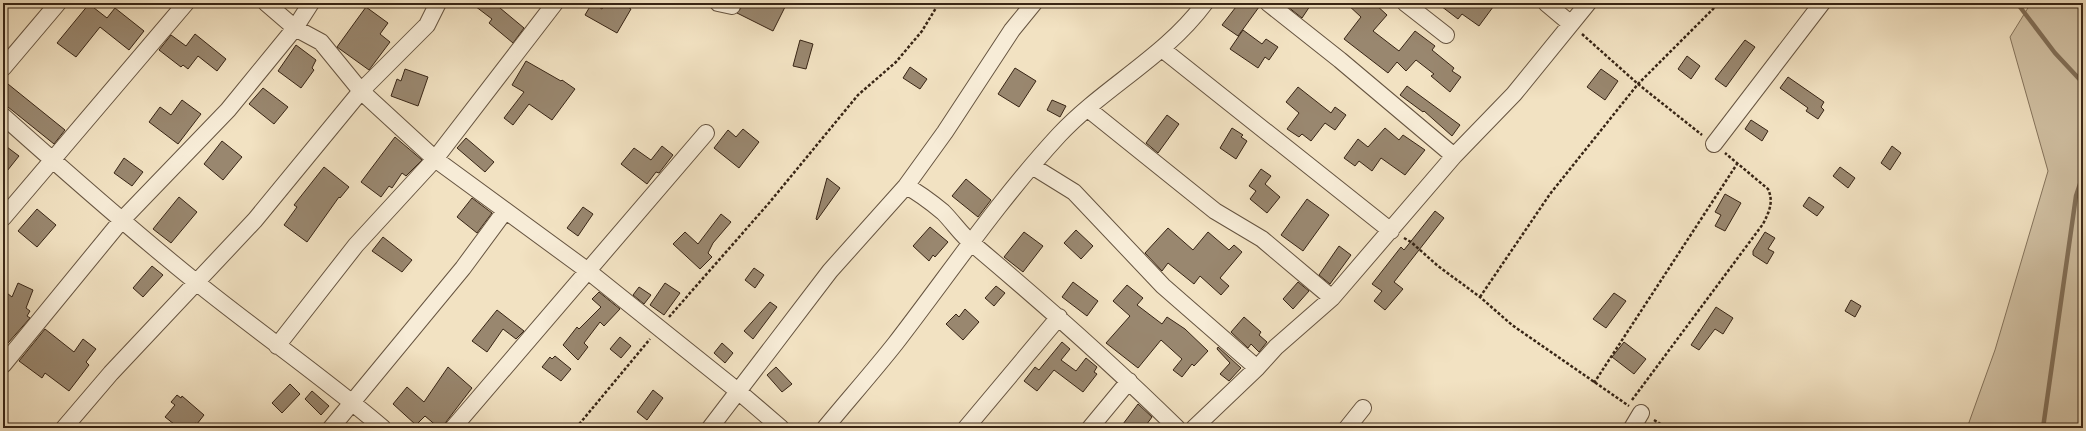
<svg xmlns="http://www.w3.org/2000/svg" width="2086" height="431" viewBox="0 0 2086 431" font-family="'IM FELL French Canon',serif">
<rect width="100%" height="100%" fill="#f2e2c2"/>
<filter id="stains"><feTurbulence type="fractalNoise" baseFrequency=".005" numOctaves="4"/><feColorMatrix values="0 0 0 0 .2 0 0 0 0 .09 0 0 0 0 .02 0 0 0 .5 -.17"/></filter>
<radialGradient id="worn" r=".72"><stop offset=".6" stop-color="#630" stop-opacity="0"/><stop offset="1" stop-color="#630" stop-opacity=".3"/></radialGradient>
<!-- green -->
<path fill="#d2c2a5" stroke="#85745d" d="M 2031,3 L 2083,3 L 2083,428 L 1967,428 L 1995,350 L 2048,171 L 2010,37 Z"/>
<g fill="none" stroke-linecap="round" stroke-linejoin="round">
<!-- stream -->
<path stroke="#827059" stroke-width="4.5" d="M 2017,3 L 2055,53 L 2083,83
M 2043,428 L 2076,196 L 2083,175"/>
</g>
<!-- building -->
<path fill="#99876f" stroke="#382515" d="M 471,3 L 494,3 L 524,28 L 513,43 L 489,23 L 492,19 Z
M 592,3 L 602,9 L 606,3 L 621,3 L 631,9 L 617,33 L 585,15 Z
M 742,3 L 787,3 L 773,31 L 737,13 L 741,8 Z
M 1239,3 L 1259,3 L 1259,7 L 1238,36 L 1222,25 Z
M 1283,3 L 1312,3 L 1302,18 Z
M 1346,3 L 1374,3 L 1387,15 L 1373,31 L 1399,51 L 1415,31 L 1435,46 L 1432,50 L 1454,68 L 1452,71 L 1461,77 L 1450,92 L 1431,76 L 1434,74 L 1416,60 L 1406,71 L 1397,62 L 1388,73 L 1344,39 L 1361,17 Z
M 1437,3 L 1496,3 L 1479,26 L 1462,14 L 1458,19 Z
M 89,4 L 107,18 L 115,8 L 144,31 L 129,50 L 100,27 L 76,57 L 57,43 Z
M 366,7 L 388,23 L 380,34 L 390,42 L 369,70 L 337,47 Z
M 1243,30 L 1262,44 L 1266,39 L 1278,47 L 1269,60 L 1265,57 L 1258,68 L 1230,49 Z
M 195,34 L 226,59 L 217,71 L 198,56 L 188,69 L 183,65 L 181,67 L 159,50 L 171,35 L 186,46 Z
M 800,40 L 813,44 L 806,69 L 793,66 Z
M 1745,40 L 1755,47 L 1726,87 L 1715,79 Z
M 296,45 L 316,60 L 312,68 L 314,70 L 301,88 L 278,71 Z
M 1687,56 L 1700,66 L 1691,79 L 1678,69 Z
M 526,61 L 561,81 L 562,80 L 575,89 L 552,120 L 529,104 L 513,125 L 504,118 L 524,92 L 512,85 Z
M 910,67 L 927,79 L 920,89 L 903,78 Z
M 1015,68 L 1036,81 L 1019,107 L 998,94 Z
M 405,69 L 428,77 L 418,106 L 391,96 L 397,79 L 401,81 Z
M 1601,69 L 1618,81 L 1605,100 L 1587,87 Z
M 1788,77 L 1824,102 L 1821,107 L 1824,110 L 1818,119 L 1806,111 L 1808,108 L 1780,88 Z
M 3,80 L 65,130 L 54,144 L 3,103 Z
M 1407,86 L 1460,125 L 1452,136 L 1424,111 L 1423,112 L 1400,95 Z
M 1298,87 L 1331,113 L 1335,107 L 1346,115 L 1335,130 L 1325,123 L 1311,141 L 1302,134 L 1299,137 L 1287,129 L 1299,113 L 1286,102 Z
M 263,88 L 288,107 L 274,124 L 249,104 Z
M 182,100 L 201,114 L 178,144 L 149,122 L 160,107 L 171,115 Z
M 1052,100 L 1066,106 L 1060,117 L 1047,110 Z
M 1167,115 L 1179,124 L 1158,153 L 1146,143 Z
M 1751,120 L 1768,131 L 1762,141 L 1745,129 Z
M 1232,128 L 1243,135 L 1241,137 L 1247,141 L 1236,159 L 1220,148 Z
M 1385,128 L 1399,140 L 1403,135 L 1425,150 L 1405,175 L 1381,158 L 1372,171 L 1359,161 L 1355,166 L 1344,158 L 1358,139 L 1368,147 Z
M 743,129 L 759,142 L 739,168 L 714,148 L 728,130 L 736,137 Z
M 395,137 L 422,160 L 406,176 L 402,173 L 392,188 L 389,186 L 381,197 L 361,182 Z
M 466,138 L 494,162 L 485,172 L 457,148 Z
M 222,141 L 242,157 L 223,180 L 204,164 Z
M 3,144 L 19,156 L 3,176 Z
M 662,146 L 673,155 L 659,173 L 656,172 L 647,184 L 621,164 L 634,148 L 651,160 Z
M 1892,146 L 1901,153 L 1890,170 L 1881,163 Z
M 124,158 L 143,172 L 132,186 L 114,173 Z
M 324,167 L 349,187 L 340,198 L 339,197 L 307,242 L 284,225 L 297,207 L 294,205 Z
M 1840,167 L 1855,178 L 1848,188 L 1833,176 Z
M 1261,169 L 1271,176 L 1265,184 L 1280,197 L 1267,213 L 1250,199 L 1256,191 L 1249,186 Z
M 827,178 L 840,188 L 817,220 L 816,219 Z
M 966,179 L 991,200 L 978,217 L 952,196 Z
M 1725,194 L 1741,203 L 1725,231 L 1715,226 L 1721,215 L 1715,212 Z
M 179,197 L 197,212 L 171,243 L 153,229 Z
M 1809,197 L 1824,207 L 1817,216 L 1803,206 Z
M 472,198 L 492,213 L 477,233 L 457,217 Z
M 1307,199 L 1329,215 L 1303,251 L 1281,235 Z
M 583,207 L 593,214 L 578,236 L 567,228 Z
M 37,209 L 56,225 L 37,247 L 18,231 Z
M 1435,211 L 1444,218 L 1394,282 L 1403,289 L 1385,310 L 1374,301 L 1382,291 L 1372,284 L 1401,247 L 1404,250 Z
M 721,214 L 731,222 L 713,243 L 708,253 L 712,257 L 700,269 L 673,244 L 685,232 L 698,244 Z
M 930,227 L 948,242 L 935,257 L 933,255 L 929,261 L 913,246 Z
M 1168,228 L 1193,250 L 1208,232 L 1229,250 L 1234,245 L 1242,252 L 1220,278 L 1229,286 L 1221,295 L 1200,276 L 1194,284 L 1168,263 L 1162,271 L 1145,253 Z
M 1076,230 L 1093,246 L 1081,259 L 1064,243 Z
M 1024,232 L 1043,246 L 1023,272 L 1004,257 Z
M 1765,232 L 1775,238 L 1768,249 L 1774,252 L 1767,264 L 1753,255 L 1753,251 Z
M 383,237 L 412,260 L 402,272 L 372,251 Z
M 1339,246 L 1351,255 L 1330,284 L 1319,275 Z
M 152,266 L 163,275 L 143,297 L 133,288 Z
M 754,268 L 764,275 L 755,288 L 745,280 Z
M 1073,282 L 1098,301 L 1087,316 L 1062,297 Z
M 1298,282 L 1309,291 L 1293,309 L 1283,299 Z
M 18,283 L 33,290 L 26,308 L 30,311 L 27,316 L 30,318 L 8,343 L 3,339 L 3,290 L 12,297 Z
M 665,283 L 680,293 L 664,315 L 650,305 Z
M 1127,285 L 1143,298 L 1137,305 L 1162,324 L 1167,317 L 1185,329 L 1208,351 L 1194,366 L 1192,364 L 1182,377 L 1173,370 L 1182,359 L 1161,340 L 1138,368 L 1106,343 L 1130,316 L 1113,301 Z
M 996,286 L 1005,293 L 994,306 L 985,298 Z
M 639,287 L 651,295 L 644,304 L 633,295 Z
M 599,292 L 620,309 L 604,326 L 600,322 L 584,343 L 588,347 L 578,360 L 563,345 L 577,327 L 579,329 L 601,307 L 592,299 Z
M 1614,293 L 1626,301 L 1606,328 L 1593,319 Z
M 1851,300 L 1861,306 L 1855,317 L 1845,311 Z
M 770,302 L 777,307 L 753,339 L 744,331 Z
M 1716,307 L 1733,318 L 1723,334 L 1715,329 L 1699,350 L 1691,345 Z
M 965,309 L 979,322 L 963,340 L 946,324 L 956,314 L 959,317 Z
M 497,310 L 524,331 L 516,339 L 503,329 L 487,352 L 472,341 Z
M 1244,317 L 1261,332 L 1259,335 L 1267,342 L 1259,352 L 1251,344 L 1248,348 L 1231,332 Z
M 45,329 L 74,352 L 83,339 L 96,349 L 86,362 L 89,365 L 69,391 L 45,373 L 42,378 L 19,361 Z
M 620,337 L 631,346 L 621,358 L 610,349 Z
M 1062,342 L 1070,349 L 1061,360 L 1076,371 L 1086,358 L 1097,367 L 1094,372 L 1097,374 L 1083,392 L 1054,370 L 1037,391 L 1024,381 L 1035,367 L 1039,370 Z
M 1624,342 L 1646,359 L 1634,374 L 1612,357 Z
M 722,343 L 733,353 L 725,363 L 714,353 Z
M 1218,347 L 1241,368 L 1229,381 L 1220,374 L 1230,363 L 1217,349 Z
M 555,356 L 571,369 L 561,381 L 542,367 L 550,357 L 552,359 Z
M 448,367 L 472,388 L 446,422 L 444,428 L 439,428 L 425,416 L 416,425 L 393,404 L 407,387 L 424,402 Z
M 776,367 L 792,384 L 782,392 L 767,375 Z
M 290,384 L 300,394 L 282,413 L 272,403 Z
M 653,390 L 663,398 L 647,420 L 637,412 Z
M 312,391 L 329,406 L 321,415 L 305,399 Z
M 177,395 L 181,398 L 182,396 L 204,415 L 197,424 L 195,423 L 191,428 L 179,428 L 165,417 L 175,405 L 171,402 Z
M 1138,404 L 1152,417 L 1144,428 L 1120,428 Z"/>
<g fill="none" stroke-linecap="round" stroke-linejoin="round">
<defs>
<path id="street" d="M 266,3 L 295,28 L 321,42 L 361,91 L 435,159 L 588,271 L 739,392 L 781,428
M 718,3 L 732,6
M 1268,3 L 1340,60 L 1454,156
M 1405,3 L 1446,35
M 1546,3 L 1571,24
M 1162,49 L 1391,231
M 3,68 L 58,3
M 1088,109 L 1215,211 L 1262,239 L 1332,298
M 3,116 C 67,173 130,229 196,282 C 258,332 323,377 383,428
M 1714,144 L 1822,3
M 1032,166 L 1074,192 L 1163,286 L 1257,368
M 906,186 C 919,193 931,202 943,212 C 954,223 962,236 974,245 C 1044,304 1112,364 1177,428
M 3,218 L 186,3
M 277,346 L 356,245 L 435,159 L 555,3
M 3,365 L 121,221 L 228,110 L 295,28 L 311,3
M 64,428 L 111,373 L 255,220 L 361,91 L 427,25 L 438,3
M 331,428 L 463,268 L 505,211
M 453,428 L 706,133
M 710,428 L 830,271 L 906,186 L 945,132 L 1012,30 L 1034,3
M 825,428 C 848,400 872,373 895,344 C 949,274 999,200 1059,135 C 1104,87 1165,57 1205,3
M 966,428 L 1059,317
M 1090,428 L 1129,381
M 1194,428 L 1257,368 L 1276,347 L 1332,298 L 1454,156 L 1514,94 L 1588,3
M 1347,428 L 1363,408
M 1632,428 L 1641,413"/>
</defs>
<!-- street casing -->
<use href="#street" stroke="#665440" stroke-width="18"/>
<!-- path -->
<path stroke="#382515" stroke-width="2.5" stroke-dasharray="3 2" stroke-linecap="butt" d="M 1582,34 L 1638,84 L 1702,135
M 1404,238 L 1411,242 L 1438,266 L 1480,297 L 1512,325 L 1629,406
M 1480,297 L 1550,194 L 1638,84 L 1719,3
M 669,317 L 769,203 L 858,95 L 896,62 L 922,31 L 939,3
M 1594,383 L 1737,164
M 1632,400 L 1763,224 C 1769,212 1774,202 1768,189 L 1725,153
M 1654,420 L 1667,428
M 576,428 L 650,339"/>
<!-- street -->
<use href="#street" stroke="#f7ecd7" stroke-width="16"/>
</g>
<!-- margin -->
<rect width="2086" height="431" fill="none" stroke="#f2e2c2" stroke-width="16"/>
<rect x="4" y="4" width="2078" height="423" fill="none" stroke="#382515" stroke-width="2"/>
<rect x="8" y="8" width="2070" height="415" fill="none" stroke="#382515"/>
<rect width="100%" height="100%" filter="url(#stains)"/>
<rect width="100%" height="100%" fill="url(#worn)"/>
</svg>
